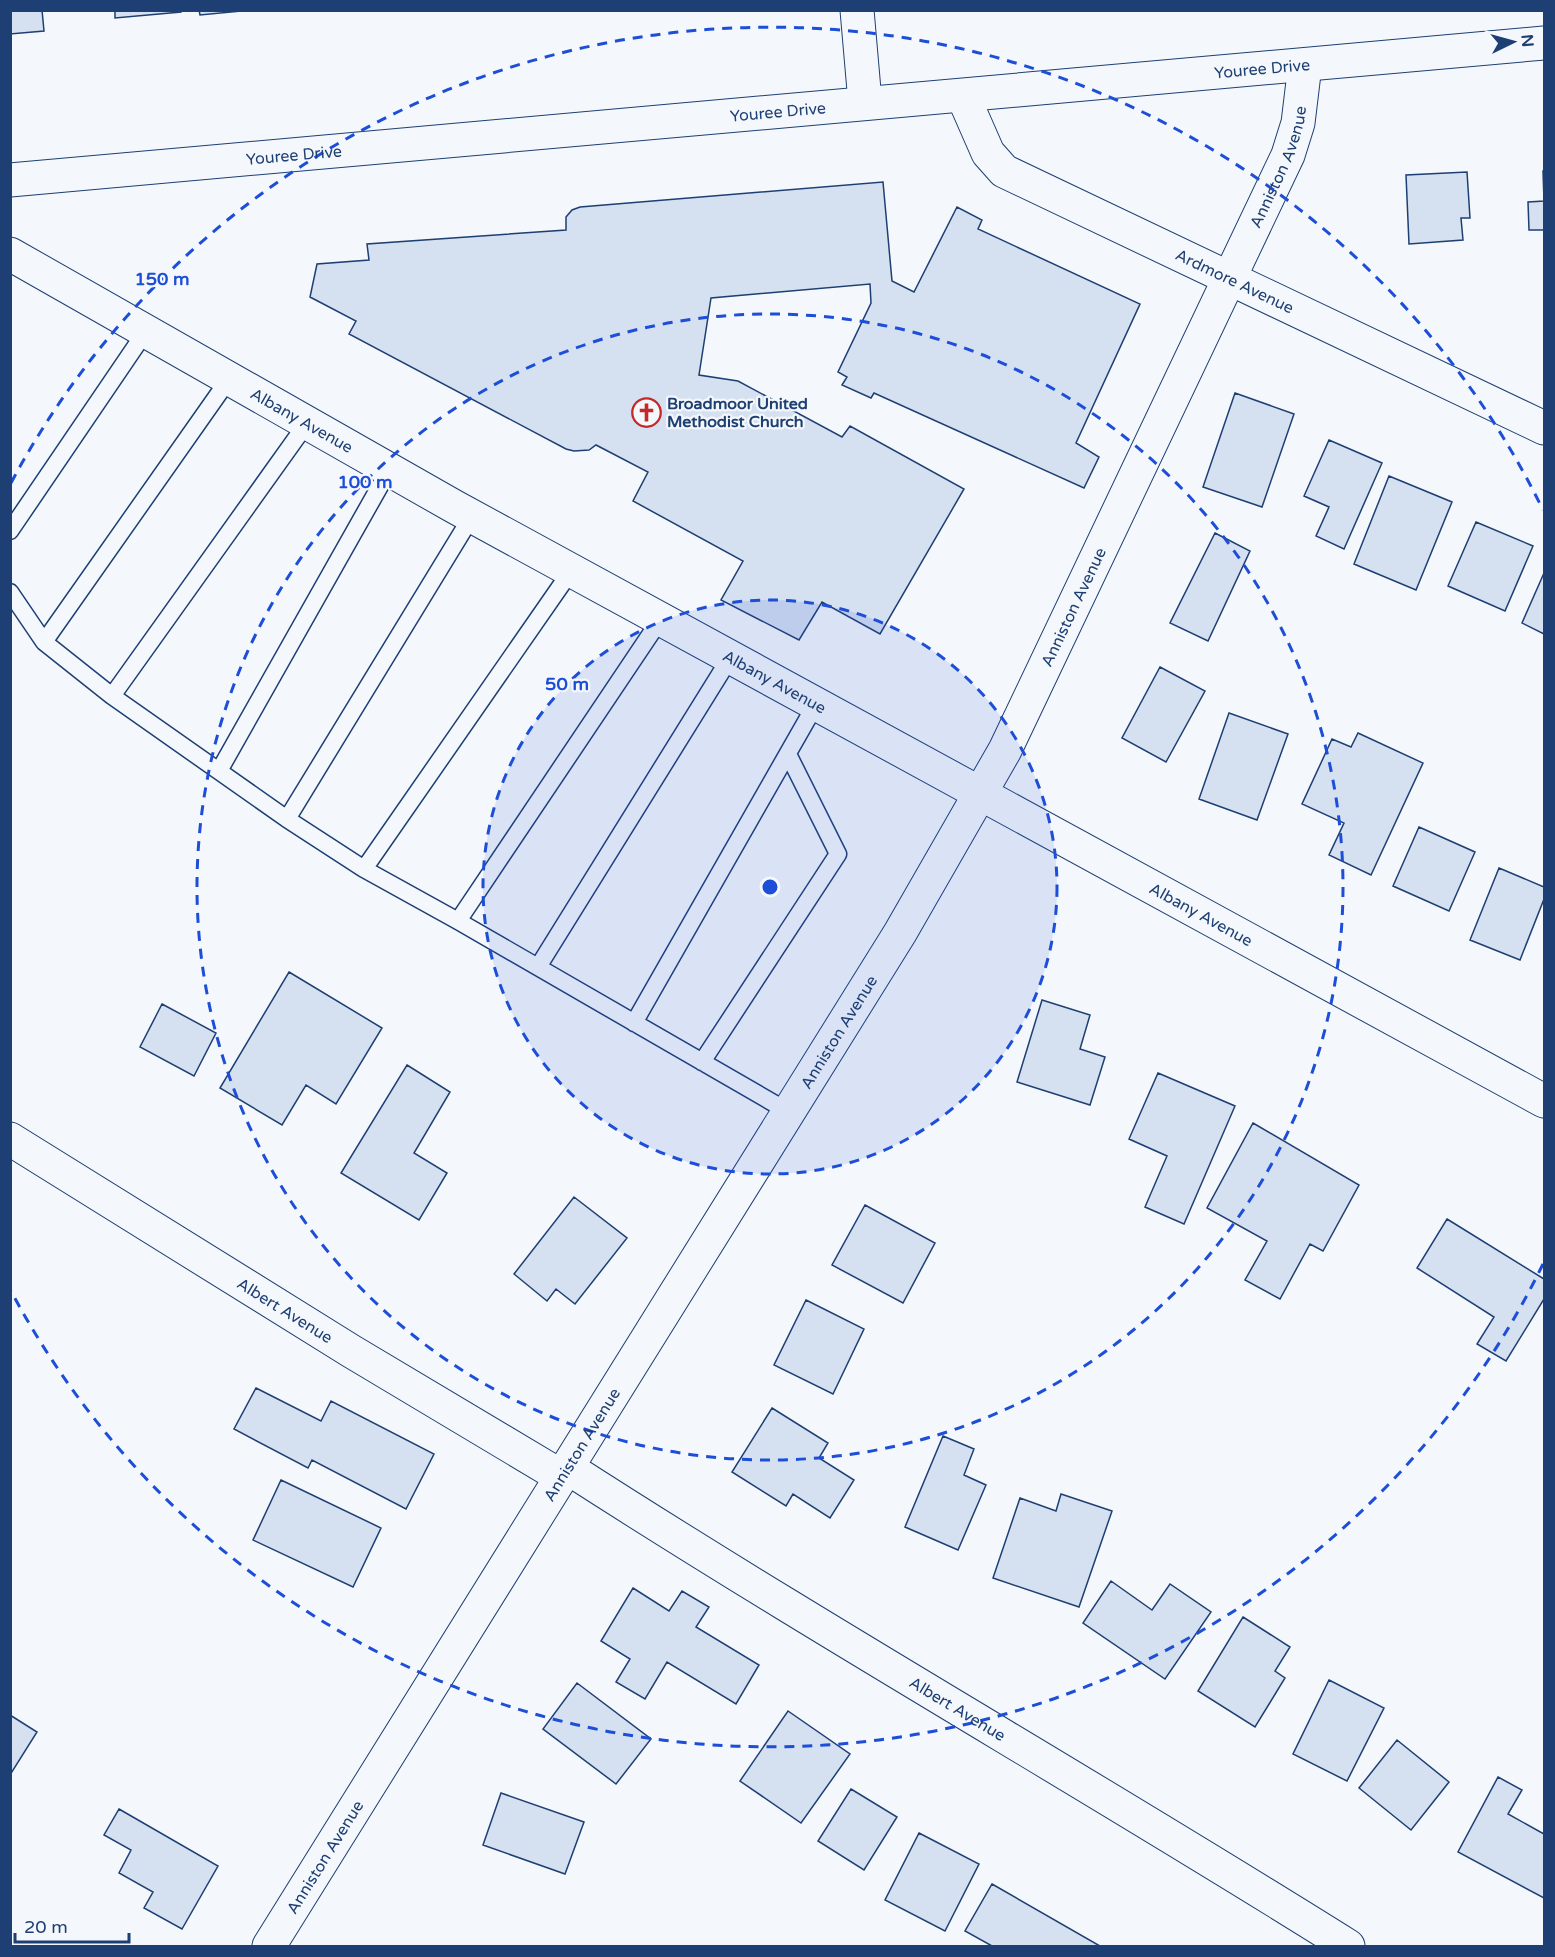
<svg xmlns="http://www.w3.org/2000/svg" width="1555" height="1957" viewBox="0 0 1555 1957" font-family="'Varela Round',sans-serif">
<rect width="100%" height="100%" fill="#f4f7fb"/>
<!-- building -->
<path fill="#d5e0f0" stroke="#1d3f73" stroke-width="1.5" d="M 10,10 L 42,10 L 44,31 L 10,34 Z
M 115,10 L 181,10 L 181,12 L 115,18 Z
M 199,10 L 252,10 L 200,15 Z
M 1543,171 L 1544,171 L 1544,230 L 1529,230 L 1528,202 L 1544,201 Z
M 1467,172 L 1470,218 L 1461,218 L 1463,240 L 1409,244 L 1406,175 Z
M 883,182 L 892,281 L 914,292 L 957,207 L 982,220 L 978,229 L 1140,304 L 1076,443 L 1099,457 L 1084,488 L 874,393 L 871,398 L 842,385 L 847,377 L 838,372 L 871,303 L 870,284 L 711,298 L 699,375 L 738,381 L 842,437 L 850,426 L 964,489 L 880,634 L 822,602 L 799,640 L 721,600 L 743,561 L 633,501 L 648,472 L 596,445 L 589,450 L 574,451 L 566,449 L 349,334 L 356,321 L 310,297 L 317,264 L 369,260 L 367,244 L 566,230 L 566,217 L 572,210 L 580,207 Z
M 1235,393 L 1294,414 L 1262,507 L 1203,487 Z
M 1329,440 L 1382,463 L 1344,549 L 1316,536 L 1329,507 L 1304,496 Z
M 1389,476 L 1452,502 L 1416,590 L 1354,564 Z
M 1476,522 L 1533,546 L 1505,611 L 1448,586 Z
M 1215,533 L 1250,551 L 1208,641 L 1170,623 Z
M 1544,573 L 1544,634 L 1522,623 Z
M 1160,667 L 1205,691 L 1166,762 L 1122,738 Z
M 1229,713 L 1288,734 L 1257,820 L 1199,799 Z
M 1358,733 L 1423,763 L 1371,875 L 1329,855 L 1344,823 L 1302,804 L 1332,739 L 1351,747 Z
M 1419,827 L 1475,852 L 1449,911 L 1393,886 Z
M 1499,868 L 1544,887 L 1544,899 L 1520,960 L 1470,940 Z
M 289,972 L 382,1028 L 336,1104 L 306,1085 L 282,1125 L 220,1088 Z
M 1042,1000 L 1090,1015 L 1080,1049 L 1105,1057 L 1090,1105 L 1017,1082 Z
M 162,1004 L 216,1033 L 194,1076 L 140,1047 Z
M 407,1065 L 450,1092 L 414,1153 L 447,1173 L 419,1220 L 341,1173 Z
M 1158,1073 L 1235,1106 L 1184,1224 L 1145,1207 L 1167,1156 L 1129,1139 Z
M 1253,1123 L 1359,1185 L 1323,1251 L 1310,1244 L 1280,1299 L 1245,1280 L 1267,1241 L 1207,1208 Z
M 574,1197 L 627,1238 L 575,1304 L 556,1289 L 547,1301 L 514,1274 Z
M 865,1205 L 935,1243 L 903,1303 L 832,1265 Z
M 1447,1219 L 1544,1279 L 1544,1299 L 1506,1361 L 1477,1344 L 1494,1317 L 1417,1268 Z
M 806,1300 L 864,1329 L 833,1394 L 774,1365 Z
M 256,1388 L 321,1421 L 331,1401 L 434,1454 L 406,1509 L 312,1460 L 308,1468 L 234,1429 Z
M 772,1408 L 828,1443 L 819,1458 L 854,1480 L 830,1518 L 793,1494 L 786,1506 L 732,1472 Z
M 943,1436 L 974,1449 L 964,1475 L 986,1485 L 958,1550 L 905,1527 Z
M 281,1480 L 381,1528 L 353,1587 L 253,1540 Z
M 1061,1494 L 1112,1511 L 1079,1607 L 993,1578 L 1020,1498 L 1056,1511 Z
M 1111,1581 L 1152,1610 L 1170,1584 L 1211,1612 L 1165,1679 L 1083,1623 Z
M 633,1588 L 669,1611 L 682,1591 L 709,1607 L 696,1627 L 759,1665 L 736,1704 L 667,1662 L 645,1699 L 616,1682 L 630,1659 L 601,1641 Z
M 1243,1617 L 1290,1647 L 1275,1671 L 1285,1678 L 1255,1727 L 1198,1691 Z
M 1329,1680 L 1384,1708 L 1347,1781 L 1293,1754 Z
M 577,1683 L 651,1739 L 616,1784 L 543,1729 Z
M 788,1711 L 850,1754 L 801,1823 L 740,1781 Z
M 10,1715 L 37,1732 L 10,1775 Z
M 1397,1740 L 1449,1782 L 1411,1830 L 1359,1788 Z
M 1498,1777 L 1522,1790 L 1508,1814 L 1544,1834 L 1544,1898 L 1458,1852 Z
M 851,1789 L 897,1817 L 864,1870 L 818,1841 Z
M 501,1793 L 584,1822 L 565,1874 L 483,1845 Z
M 119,1809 L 218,1866 L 182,1929 L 144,1908 L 153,1892 L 119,1873 L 131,1850 L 104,1835 Z
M 919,1833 L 979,1864 L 945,1931 L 885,1900 Z
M 992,1884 L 1100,1946 L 992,1946 L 965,1931 Z"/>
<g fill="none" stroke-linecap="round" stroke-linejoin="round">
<defs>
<path id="lane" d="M 10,531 L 146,331
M 10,592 L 44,642 L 112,696 L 287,819 L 364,869 L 458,921 L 789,1112
M 44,642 L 229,379
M 112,696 L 307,423
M 219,771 L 389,470
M 287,819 L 472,516
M 364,869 L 571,571
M 458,921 L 660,620
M 538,967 L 730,658
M 634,1023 L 816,704
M 702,1062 L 838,854 L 788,754"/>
<g id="street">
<path d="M 857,10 L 865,102"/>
<path id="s1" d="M 963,96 L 988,153 L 1004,171 L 1544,428"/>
<path id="s2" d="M 10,254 L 455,507 L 1544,1101"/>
<path id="s3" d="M 10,1139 L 351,1351 L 562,1477"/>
<path id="s4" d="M 568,1468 C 824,1633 1090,1784 1348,1946"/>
<path id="s5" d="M 269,1946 L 900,933 L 1005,750 L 1288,155 L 1298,123 L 1305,65"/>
</g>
<g id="primary">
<path id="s6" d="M 10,180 L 1544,43"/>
</g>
</defs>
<!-- lane casing -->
<use href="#lane" stroke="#1d3f73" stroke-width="19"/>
<!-- street casing -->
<use href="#street" stroke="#1d3f73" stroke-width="35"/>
<!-- primary casing -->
<use href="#primary" stroke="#1d3f73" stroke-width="35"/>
<!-- lane -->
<use href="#lane" stroke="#f4f7fb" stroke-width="16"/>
<!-- street -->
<use href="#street" stroke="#f4f7fb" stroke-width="33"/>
<!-- primary -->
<use href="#primary" stroke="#f4f7fb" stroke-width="33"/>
</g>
<!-- distance rings -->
<circle cx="770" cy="887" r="287" fill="#1d4ed8" fill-opacity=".12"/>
<g fill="none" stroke="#1d4ed8" stroke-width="3" stroke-dasharray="10 8">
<circle cx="770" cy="887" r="287"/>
<circle cx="770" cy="887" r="573"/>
<path d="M1543 1264A860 860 0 0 1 11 1291M11 483A860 860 0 0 1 1543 510"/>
</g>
<!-- icons -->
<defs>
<symbol id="church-ring" viewBox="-11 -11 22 22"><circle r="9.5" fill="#f4f7fb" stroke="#c62828" stroke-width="1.5"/><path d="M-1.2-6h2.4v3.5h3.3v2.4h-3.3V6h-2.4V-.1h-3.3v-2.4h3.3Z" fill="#c62828"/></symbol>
</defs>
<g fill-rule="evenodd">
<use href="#church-ring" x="630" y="396" width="33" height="33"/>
</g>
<g text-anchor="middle" stroke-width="4.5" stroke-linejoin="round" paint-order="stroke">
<!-- street labels -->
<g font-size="16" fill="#1d3f73" stroke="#f4f7fb">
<text dy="6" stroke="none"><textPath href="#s6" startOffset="1257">Youree Drive</textPath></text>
<text dy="6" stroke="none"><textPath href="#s6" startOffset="771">Youree Drive</textPath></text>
<text dy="6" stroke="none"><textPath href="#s6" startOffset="285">Youree Drive</textPath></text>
<text dy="6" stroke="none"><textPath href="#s5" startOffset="2049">Anniston Avenue</textPath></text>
<text dy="6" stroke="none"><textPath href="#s1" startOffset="342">Ardmore Avenue</textPath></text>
<text dy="6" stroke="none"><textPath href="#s2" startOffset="336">Albany Avenue</textPath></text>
<text dy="6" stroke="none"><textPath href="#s5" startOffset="1563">Anniston Avenue</textPath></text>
<text dy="6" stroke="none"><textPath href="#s2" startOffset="876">Albany Avenue</textPath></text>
<text dy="6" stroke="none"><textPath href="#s2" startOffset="1362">Albany Avenue</textPath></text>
<text dy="6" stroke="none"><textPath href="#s5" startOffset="1077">Anniston Avenue</textPath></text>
<text dy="6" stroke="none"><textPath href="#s3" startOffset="324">Albert Avenue</textPath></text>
<text dy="6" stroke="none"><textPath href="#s5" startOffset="591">Anniston Avenue</textPath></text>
<text dy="6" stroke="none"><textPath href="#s4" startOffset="458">Albert Avenue</textPath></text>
<text dy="6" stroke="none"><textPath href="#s5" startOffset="105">Anniston Avenue</textPath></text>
</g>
<!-- poi labels -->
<g font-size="16" font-weight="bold" fill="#1d3f73" stroke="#f4f7fb" text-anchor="start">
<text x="667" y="409">Broadmoor United<tspan x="667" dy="18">Methodist Church</tspan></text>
</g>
</g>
<circle cx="770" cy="887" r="9" fill="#1d4ed8" stroke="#f4f7fb" stroke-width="3"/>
<g font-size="18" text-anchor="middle" font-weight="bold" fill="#1d4ed8" stroke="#f4f7fb" stroke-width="4.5" stroke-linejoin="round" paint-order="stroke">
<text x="162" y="285">150 m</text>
<text x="365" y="488">100 m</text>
<text x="567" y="690">50 m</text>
</g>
<!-- border -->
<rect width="1555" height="1957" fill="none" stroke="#1d3f73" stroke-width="24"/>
<!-- north arrow -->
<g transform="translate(1513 42) rotate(85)" stroke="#f4f7fb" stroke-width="4.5" paint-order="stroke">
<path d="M0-4.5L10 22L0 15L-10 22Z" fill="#1d3f73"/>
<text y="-9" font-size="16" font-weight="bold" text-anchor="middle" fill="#1d3f73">N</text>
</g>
<!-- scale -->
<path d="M15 1933v9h114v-9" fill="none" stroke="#1d3f73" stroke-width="3"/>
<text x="24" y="1933" font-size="18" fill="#1d3f73" stroke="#f4f7fb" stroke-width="4.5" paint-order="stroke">20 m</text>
</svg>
